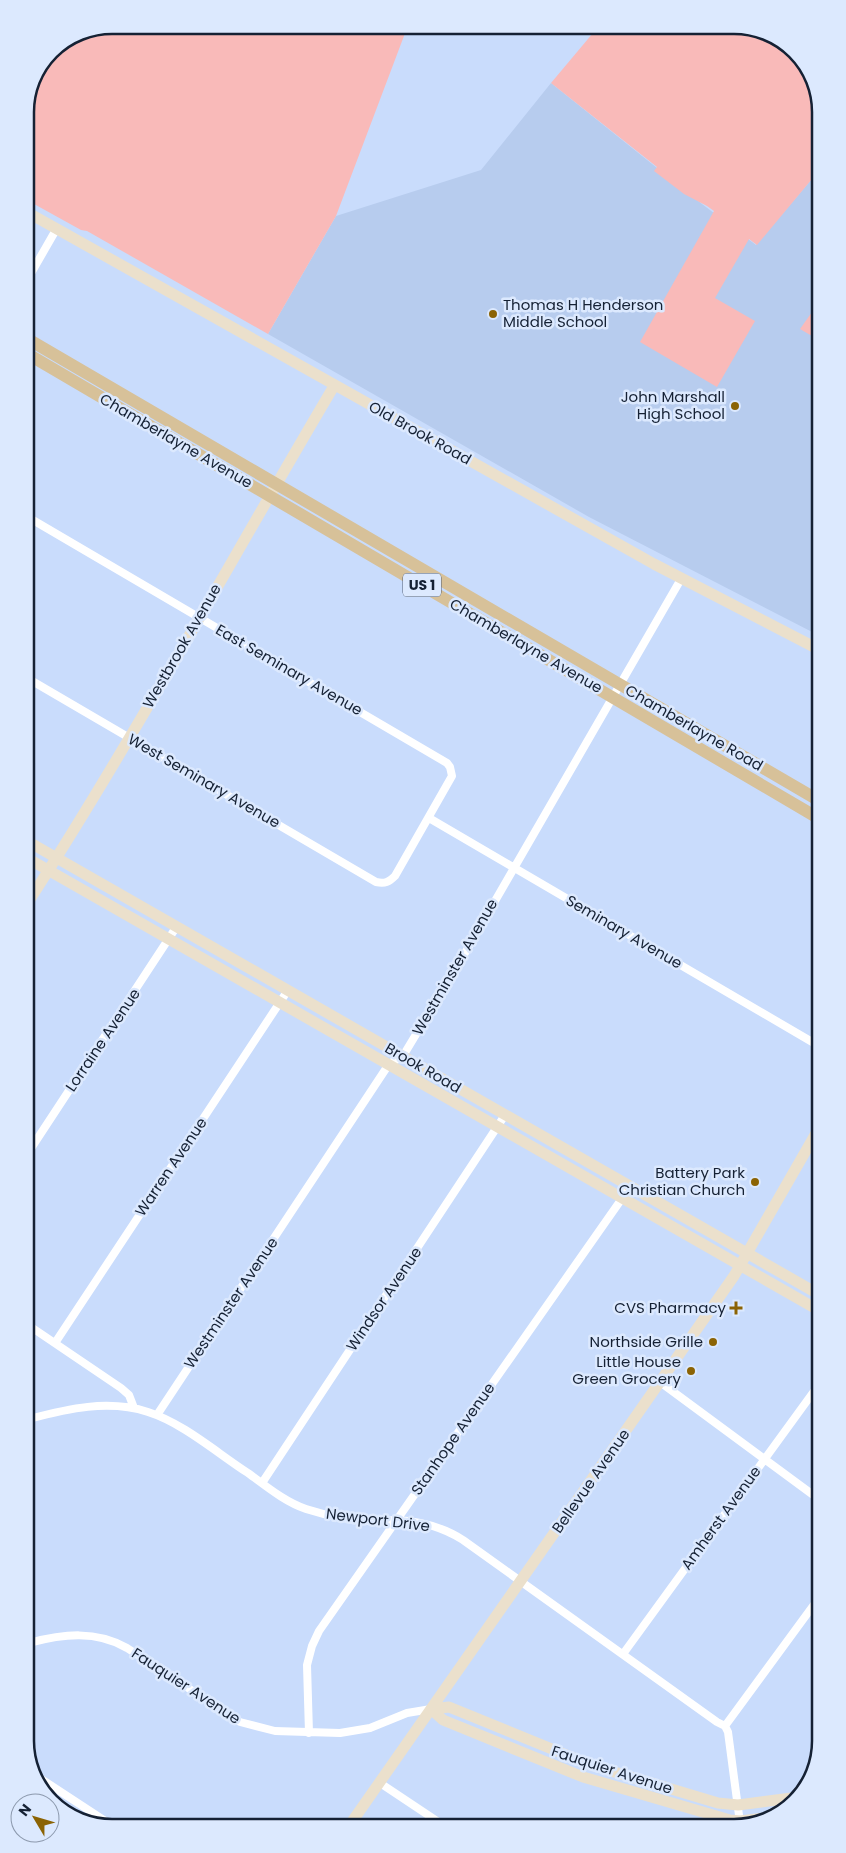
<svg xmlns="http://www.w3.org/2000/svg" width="846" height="1853" viewBox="0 0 846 1853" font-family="Poppins,sans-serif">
<rect width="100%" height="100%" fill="#c9dcfc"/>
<!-- built -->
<path fill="#b7ccee" d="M 551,83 L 702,204 L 756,245 L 817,173 L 818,635 L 589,517 L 268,334 L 336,216 L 481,170 Z"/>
<!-- green -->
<path fill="#f9bab9" d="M 740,25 L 787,43 L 816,83 L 817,173 L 757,245 L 749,239 L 715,298 L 755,321 L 717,387 L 640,342 L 714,211 L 707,206 L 684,194 L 654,171 L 657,167 L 551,83 L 598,27 Z
M 407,28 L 336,216 L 268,334 L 87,231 L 81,230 L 25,199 L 25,106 L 51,50 L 79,31 Z
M 817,305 L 817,339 L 800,329 Z"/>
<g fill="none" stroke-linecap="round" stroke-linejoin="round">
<!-- street -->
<path stroke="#fff" stroke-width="8" d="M 26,282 L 57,228
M 26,516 L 447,763 L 450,767 L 452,776 L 395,876 C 389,882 385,884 376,882 L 27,678
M 429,818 L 819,1046
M 28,1153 L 177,926
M 28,1325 L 121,1388 L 129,1395 L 134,1408
M 55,1343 L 288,990
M 660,1382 L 820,1500
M 157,1415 L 389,1064 L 403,1056 L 465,953 L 681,579
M 29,1419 C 67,1409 108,1399 148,1412 C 183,1423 217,1453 248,1473 C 266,1486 285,1502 306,1509 C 325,1515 348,1520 369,1521 C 378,1521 386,1520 395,1520 C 419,1521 443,1527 463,1540 L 717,1722 L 725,1726
M 262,1483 L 505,1115
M 29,1643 C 63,1634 96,1630 127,1648 L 240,1722 L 275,1731 L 340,1733 L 370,1728 L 407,1713 L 431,1709
M 623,1654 L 820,1383
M 309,1733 L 307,1665 L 312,1646 L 319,1631 L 630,1187
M 32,1773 L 116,1828
M 380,1783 L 443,1825
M 740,1823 L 728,1732 L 725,1726 L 821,1595"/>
<!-- secondary -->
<path stroke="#ebe0cc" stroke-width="11" d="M 25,211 L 654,564 L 818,649
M 27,841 L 820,1295
M 27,858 L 820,1311
M 27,904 C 136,735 232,558 334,386
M 431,1709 L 449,1707 L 591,1765 L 718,1803 L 738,1805 L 799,1797
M 431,1709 L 443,1720 L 583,1777 L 730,1820 L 740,1821 L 772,1817
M 349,1826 L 734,1276 L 819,1128"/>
<!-- primary -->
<path stroke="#d7c199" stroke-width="12" d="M 26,338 L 818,800
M 26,353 L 818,818"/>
</g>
<!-- markers -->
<g fill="#8b6304" stroke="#dce9fe" stroke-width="2">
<circle cx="493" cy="314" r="5"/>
<circle cx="735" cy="406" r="5"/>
<circle cx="755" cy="1182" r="5"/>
<path d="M733.5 1300.5h5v5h5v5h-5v5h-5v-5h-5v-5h5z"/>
<circle cx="713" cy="1342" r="5"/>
<circle cx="691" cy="1371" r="5"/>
</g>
<g text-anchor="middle" stroke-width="5" stroke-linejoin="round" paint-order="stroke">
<!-- shield labels -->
<rect fill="#dce9fe" stroke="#515d71" stroke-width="1" x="403" y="573.5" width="38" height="23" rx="4"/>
<g font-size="14" font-weight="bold" fill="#152134">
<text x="422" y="590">US 1</text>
</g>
<!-- poi labels -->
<g font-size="15" fill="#152134" stroke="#dce9fe" text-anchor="end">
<text x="503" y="310" text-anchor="start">Thomas H Henderson<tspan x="503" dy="17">Middle School</tspan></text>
<text x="725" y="402">John Marshall<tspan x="725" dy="17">High School</tspan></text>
<text x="745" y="1178">Battery Park<tspan x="745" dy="17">Christian Church</tspan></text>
<text x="726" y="1313">CVS Pharmacy</text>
<text x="703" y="1347">Northside Grille</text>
<text x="681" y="1367">Little House<tspan x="681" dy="17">Green Grocery</tspan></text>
</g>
<!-- street labels -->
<g font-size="15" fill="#152134" stroke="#dce9fe">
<text transform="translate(420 433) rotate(29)" y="5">Old Brook Road</text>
<text transform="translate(176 441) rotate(30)" y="5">Chamberlayne Avenue</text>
<text transform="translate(182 646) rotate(-60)" y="5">Westbrook Avenue</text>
<text transform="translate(526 646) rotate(30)" y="5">Chamberlayne Avenue</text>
<text transform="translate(289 670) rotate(30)" y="5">East Seminary Avenue</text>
<text transform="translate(694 728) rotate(30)" y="5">Chamberlayne Road</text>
<text transform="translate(204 781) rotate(30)" y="5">West Seminary Avenue</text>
<text transform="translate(624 932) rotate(30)" y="5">Seminary Avenue</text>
<text transform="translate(455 967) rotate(-60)" y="5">Westminster Avenue</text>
<text transform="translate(103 1040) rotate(-56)" y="5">Lorraine Avenue</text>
<text transform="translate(423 1068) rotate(30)" y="5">Brook Road</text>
<text transform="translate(171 1167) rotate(-56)" y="5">Warren Avenue</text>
<text transform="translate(384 1299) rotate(-56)" y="5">Windsor Avenue</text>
<text transform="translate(231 1303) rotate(-56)" y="5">Westminster Avenue</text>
<text transform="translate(453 1439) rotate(-55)" y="5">Stanhope Avenue</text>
<text transform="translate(591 1481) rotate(-55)" y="5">Bellevue Avenue</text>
<text transform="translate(721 1518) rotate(-54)" y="5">Amherst Avenue</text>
<text transform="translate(378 1520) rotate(7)" y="5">Newport Drive</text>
<text transform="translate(186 1686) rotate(33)" y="5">Fauquier Avenue</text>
<text transform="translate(612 1770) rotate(18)" y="5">Fauquier Avenue</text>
</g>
</g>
<!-- crop -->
<path d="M0 0H846V1853H0ZM112 34H734A78 78 0 0 1 812 112V1741A78 78 0 0 1 734 1819H112A78 78 0 0 1 34 1741V112A78 78 0 0 1 112 34Z" fill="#dce9fe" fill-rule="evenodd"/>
<path fill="none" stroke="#152134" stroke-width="2.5" d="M112 34H734A78 78 0 0 1 812 112V1741A78 78 0 0 1 734 1819H112A78 78 0 0 1 34 1741V112A78 78 0 0 1 112 34Z"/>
<!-- north arrow -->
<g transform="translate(35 1818) rotate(308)"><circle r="24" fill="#dce9fe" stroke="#8c99ad"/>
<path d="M0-4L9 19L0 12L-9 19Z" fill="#8b6304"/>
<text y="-8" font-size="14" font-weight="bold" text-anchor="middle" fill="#152134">N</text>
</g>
</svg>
